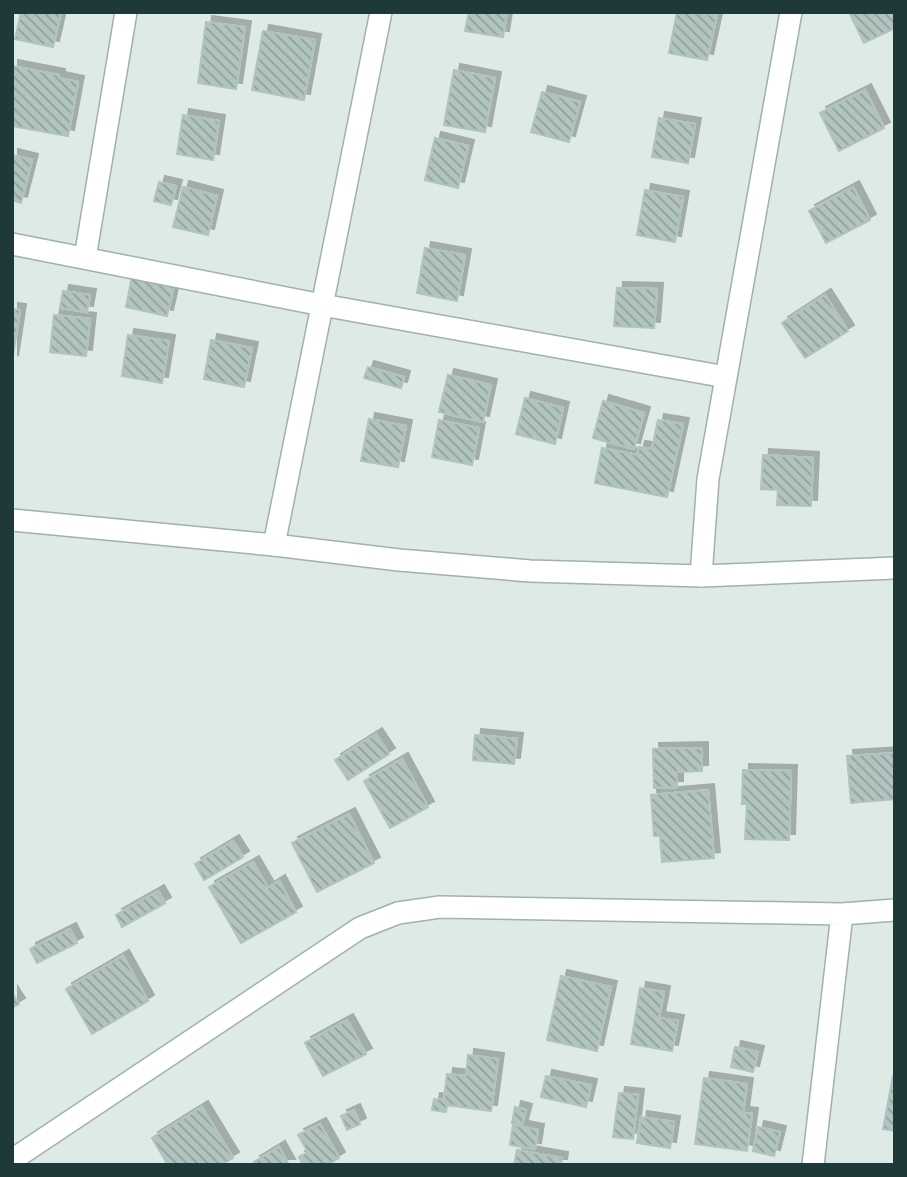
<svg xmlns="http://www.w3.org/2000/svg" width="907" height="1177" viewBox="0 0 907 1177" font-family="'Alegreya Sans',sans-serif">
<defs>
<pattern id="building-back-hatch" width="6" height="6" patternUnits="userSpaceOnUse" patternTransform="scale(1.75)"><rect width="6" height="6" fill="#b2c4c0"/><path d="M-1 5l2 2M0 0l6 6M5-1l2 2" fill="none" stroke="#90a09d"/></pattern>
<filter id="shadow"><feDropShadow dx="6" dy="-6" stdDeviation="0" flood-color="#0004"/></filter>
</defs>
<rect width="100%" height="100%" fill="#ddeae6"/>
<!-- building -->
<path fill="url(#building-back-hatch)" stroke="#afc3bf" stroke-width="2" filter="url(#shadow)" d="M 21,12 L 61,12 L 53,47 L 15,39 Z
M 469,12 L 507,12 L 503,37 L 465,31 Z
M 677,12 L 717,15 L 707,60 L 669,53 Z
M 849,12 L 895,12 L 895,28 L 864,43 Z
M 206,22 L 245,27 L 236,89 L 198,83 Z
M 263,31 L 315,40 L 304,100 L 252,90 Z
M 12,66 L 59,75 L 59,78 L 78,82 L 68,136 L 12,126 Z
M 454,70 L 495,78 L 485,132 L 444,125 Z
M 865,90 L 884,128 L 839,151 L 820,113 Z
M 542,92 L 580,102 L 569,142 L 531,132 Z
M 183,115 L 219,121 L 213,160 L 177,154 Z
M 659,118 L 695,124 L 688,163 L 652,157 Z
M 435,138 L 468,146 L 458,188 L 425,180 Z
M 12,155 L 32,160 L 21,203 L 12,200 Z
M 159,182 L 176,186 L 171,205 L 154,201 Z
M 183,187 L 217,196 L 208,235 L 173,227 Z
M 853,187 L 870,220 L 826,243 L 809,211 Z
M 645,190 L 683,197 L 675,242 L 637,235 Z
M 425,248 L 465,255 L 457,301 L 417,293 Z
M 132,276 L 174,285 L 167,316 L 126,307 Z
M 617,288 L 657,289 L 654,328 L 614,326 Z
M 63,291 L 90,295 L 87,312 L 60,308 Z
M 825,295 L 848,331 L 805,358 L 782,323 Z
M 12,309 L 20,310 L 12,362 Z
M 54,315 L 90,319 L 86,356 L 50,352 Z
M 128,335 L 169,341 L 162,383 L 122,376 Z
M 211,340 L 252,348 L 244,387 L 204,379 Z
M 368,367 L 404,377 L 401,388 L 364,378 Z
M 448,375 L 491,385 L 483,422 L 439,412 Z
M 525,398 L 563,408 L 555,444 L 516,434 Z
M 603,401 L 644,413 L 634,449 L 593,438 Z
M 369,419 L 406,426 L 398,467 L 361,461 Z
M 439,420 L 479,428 L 472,465 L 432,457 Z
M 658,420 L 683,424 L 667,497 L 595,483 L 602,448 L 637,455 L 639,447 L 652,449 Z
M 763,455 L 813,458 L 811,506 L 777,505 L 778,490 L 761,489 Z
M 376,734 L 389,754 L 348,780 L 335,760 Z
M 475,735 L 517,739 L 514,764 L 473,760 Z
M 702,748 L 702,771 L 677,772 L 677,787 L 654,788 L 653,749 Z
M 895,753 L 895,799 L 851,803 L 847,756 Z
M 402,759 L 428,807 L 390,828 L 364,781 Z
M 743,770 L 791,771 L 789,840 L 745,839 L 747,804 L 742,804 Z
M 708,790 L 714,858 L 662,862 L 660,836 L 654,836 L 651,795 Z
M 349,814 L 374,863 L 317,892 L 292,843 Z
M 233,841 L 243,857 L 204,880 L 195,864 Z
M 253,862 L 268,888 L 279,881 L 296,912 L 241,943 L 209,887 Z
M 158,891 L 165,903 L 122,927 L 116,915 Z
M 70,929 L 77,943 L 37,963 L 30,949 Z
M 123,956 L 148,1001 L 92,1034 L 66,989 Z
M 561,976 L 611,987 L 597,1051 L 547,1040 Z
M 640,988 L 664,992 L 659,1018 L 678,1021 L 672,1051 L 631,1044 Z
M 12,993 L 19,1004 L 12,1008 Z
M 347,1020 L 366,1054 L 323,1076 L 305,1043 Z
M 735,1047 L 758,1052 L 753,1072 L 731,1067 Z
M 468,1055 L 498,1059 L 491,1111 L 447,1105 L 446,1112 L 432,1110 L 434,1099 L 444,1100 L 447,1074 L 466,1076 Z
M 546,1076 L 591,1085 L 586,1107 L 541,1097 Z
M 893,1076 L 895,1076 L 895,1131 L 883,1129 Z
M 704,1078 L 747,1084 L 743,1113 L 752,1114 L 747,1151 L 695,1144 Z
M 619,1093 L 638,1095 L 633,1139 L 613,1137 Z
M 202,1107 L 233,1158 L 221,1165 L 168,1165 L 152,1138 Z
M 515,1107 L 526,1110 L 522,1125 L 512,1123 Z
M 354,1110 L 360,1124 L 347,1130 L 341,1116 Z
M 641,1117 L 674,1122 L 670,1148 L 637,1143 Z
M 320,1124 L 339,1158 L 327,1165 L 303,1165 L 299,1157 L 308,1152 L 298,1135 Z
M 513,1125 L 538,1130 L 535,1149 L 510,1145 Z
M 758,1127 L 780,1132 L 774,1156 L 753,1151 Z
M 279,1147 L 289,1165 L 256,1165 L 254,1162 Z
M 517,1150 L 562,1158 L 561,1165 L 514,1165 Z"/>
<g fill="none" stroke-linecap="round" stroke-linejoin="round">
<defs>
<path id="minor" d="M 12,244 L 322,305 L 726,377
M 85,258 L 126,12
M 274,545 L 381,12
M 701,576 L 708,479 L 791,12
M 12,1160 L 360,928 L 398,913 L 440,907 L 842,914 L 895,910
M 813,1165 L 842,914"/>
<path id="tertiary" d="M 12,520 L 274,545 L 399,560 L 530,571 L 701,576 L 895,568"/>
</defs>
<!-- minor casing -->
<use href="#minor" stroke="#a0b1ae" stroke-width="24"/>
<!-- tertiary casing -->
<use href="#tertiary" stroke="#a0b1ae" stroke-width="24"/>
<!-- minor -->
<use href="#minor" stroke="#fff" stroke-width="21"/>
<!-- tertiary -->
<use href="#tertiary" stroke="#fff" stroke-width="21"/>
</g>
<!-- border -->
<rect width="907" height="1177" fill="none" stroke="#1e3937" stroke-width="28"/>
</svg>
